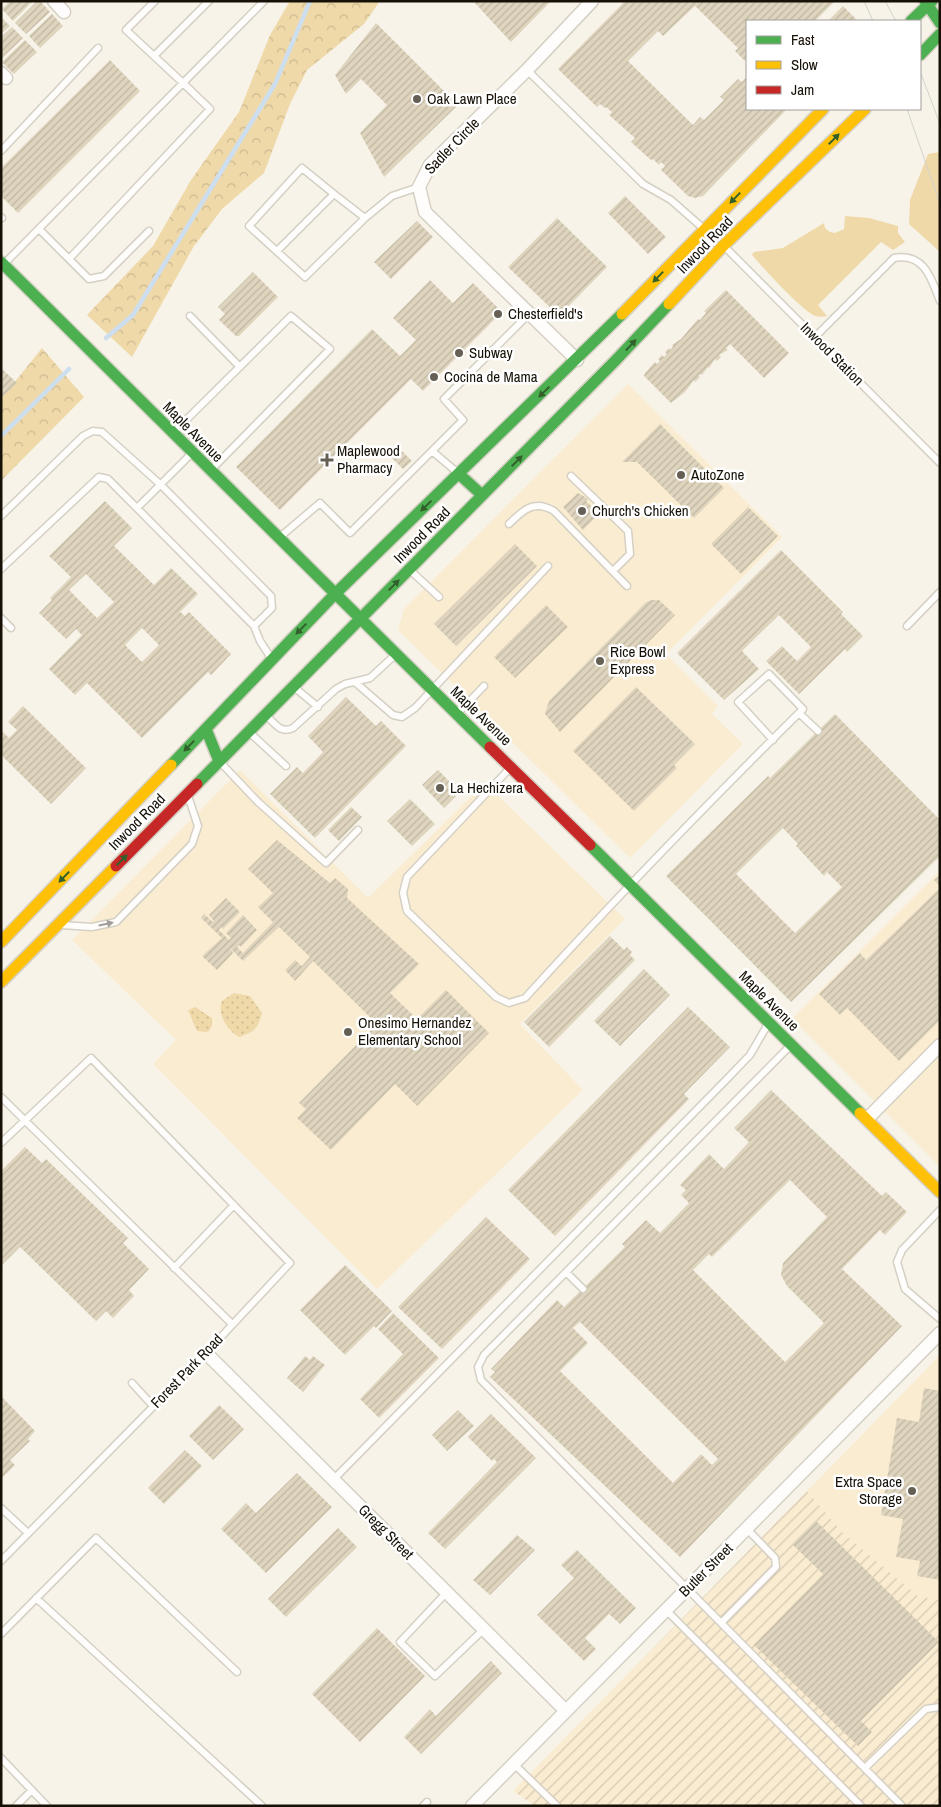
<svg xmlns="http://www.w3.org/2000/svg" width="941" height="1807" viewBox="0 0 941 1807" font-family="'Archivo Narrow',sans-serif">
<defs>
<pattern id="industrial-furrows" width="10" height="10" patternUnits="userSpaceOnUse" patternTransform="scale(1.25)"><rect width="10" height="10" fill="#faecd1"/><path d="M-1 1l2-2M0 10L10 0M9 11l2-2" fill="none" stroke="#d6c9b2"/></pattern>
<pattern id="forest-crowns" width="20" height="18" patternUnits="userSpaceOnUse" patternTransform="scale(1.25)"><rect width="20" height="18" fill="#efd9a9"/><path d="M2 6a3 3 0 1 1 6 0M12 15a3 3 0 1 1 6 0" fill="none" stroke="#ccb990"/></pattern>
<pattern id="park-dots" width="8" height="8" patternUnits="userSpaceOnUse" patternTransform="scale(1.25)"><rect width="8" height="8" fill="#efd9a9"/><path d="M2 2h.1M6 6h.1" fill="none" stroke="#ccb990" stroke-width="1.8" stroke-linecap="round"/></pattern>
<pattern id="building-hatch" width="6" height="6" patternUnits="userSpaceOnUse" patternTransform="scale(1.25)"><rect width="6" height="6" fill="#dfd5be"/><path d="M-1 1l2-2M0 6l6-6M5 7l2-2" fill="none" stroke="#bfb6a2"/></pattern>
</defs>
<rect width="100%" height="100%" fill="#f8f3e8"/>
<!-- built -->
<path fill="#faecd1" d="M 628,384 L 782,537 L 666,654 L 718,706 L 712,714 L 743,744 L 630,858 L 398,630 L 404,609 Z
M 240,770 L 368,898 L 485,783 L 625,919 L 520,1024 L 583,1090 L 377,1289 L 153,1064 L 176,1040 L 72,940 Z
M 940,871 L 940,1167 L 792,1019 Z
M 940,1355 L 940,1600 L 918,1596 L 843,1533 L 807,1491 Z"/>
<!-- industrial -->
<path fill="url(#industrial-furrows)" d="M 807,1491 L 843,1533 L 918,1596 L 940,1600 L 940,1806 L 535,1806 L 513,1791 Z"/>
<!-- grass -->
<path fill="#efd9a9" d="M 940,152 L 940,252 L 909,224 L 910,200 L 928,154 Z
M 845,216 L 869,218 L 898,226 L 898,233 L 905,242 L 893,250 L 881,242 L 818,305 L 827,316 C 823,317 819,317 815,316 C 799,308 765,270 752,255 L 754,252 L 783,248 L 824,223 L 825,228 L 830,232 L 835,233 L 844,229 Z"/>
<!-- forest -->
<path fill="url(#forest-crowns)" d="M 290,1 L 380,1 L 364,24 L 307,70 L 290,104 L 264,173 L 222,209 L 194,246 L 132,357 L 87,315 L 153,246 L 191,180 L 239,112 L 270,35 Z
M 42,348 L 84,397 L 1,481 L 1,399 Z"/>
<!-- park -->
<path fill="url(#park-dots)" d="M 234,993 L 250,996 L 262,1013 C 258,1029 255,1031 239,1037 C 227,1030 217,1014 222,1001 Z
M 195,1007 L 212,1018 L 212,1026 L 208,1032 L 197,1031 L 188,1010 Z"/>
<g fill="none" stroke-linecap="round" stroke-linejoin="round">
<!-- stream -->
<path stroke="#cddeef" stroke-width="4.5" d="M 106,338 L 133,315 L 275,84 L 310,1
M 1,436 L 69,369"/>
</g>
<!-- building -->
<path fill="url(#building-hatch)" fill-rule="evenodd" d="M 10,1 L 33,1 L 13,21 L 2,9 Z
M 37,1 L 40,1 L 50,12 L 26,34 L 15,23 Z
M 473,1 L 551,1 L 511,42 Z
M 625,1 L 835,1 L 815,21 L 747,21 L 747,59 L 745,61 L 735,51 L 738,48 L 695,6 L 663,36 L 658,31 L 628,61 L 693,125 L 700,117 L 704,120 L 724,100 L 720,97 L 738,79 L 742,82 L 747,76 L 747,109 L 787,109 L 703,196 L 695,198 L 688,196 L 661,170 L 665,166 L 661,162 L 659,165 L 653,159 L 651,160 L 631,142 L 635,138 L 609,115 L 612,112 L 606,107 L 605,108 L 600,104 L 597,107 L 558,69 Z
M 843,6 L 858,21 L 828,21 Z
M 52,14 L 63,26 L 40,48 L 29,36 Z
M 1,17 L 10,26 L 1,34 Z
M 376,23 L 458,105 L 384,177 L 360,133 L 387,105 L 361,79 L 346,94 L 335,75 Z
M 12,27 L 23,38 L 1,59 L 1,37 Z
M 25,40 L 37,52 L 14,74 L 2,62 Z
M 110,60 L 140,91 L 18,213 L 1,196 L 1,168 Z
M 625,196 L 666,237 L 648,254 L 608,213 Z
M 557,218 L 607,267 L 559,316 L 508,267 Z
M 417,221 L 433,237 L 391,279 L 374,262 Z
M 253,272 L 278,297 L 239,336 L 236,336 L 219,320 L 225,314 L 218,307 Z
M 430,280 L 453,303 L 473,283 L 502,312 L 423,391 L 411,379 L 280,510 L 236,467 L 372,329 L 400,356 L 416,340 L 393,318 Z
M 726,290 L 789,353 L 764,378 L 730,344 L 726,348 L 728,350 L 719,355 L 721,357 L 717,361 L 715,359 L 709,368 L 708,367 L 702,375 L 701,374 L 698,376 L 700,377 L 695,382 L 694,380 L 685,392 L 671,403 L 644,376 L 645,373 L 655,362 L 657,364 L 660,361 L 658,359 L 662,355 L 664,357 L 667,354 L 665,352 L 669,348 L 670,350 L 673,347 L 672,345 L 681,339 L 698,319 L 700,320 L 706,313 L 704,311 Z
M 1,368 L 17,383 L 1,398 Z
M 660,424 L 724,488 L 694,518 L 637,462 L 622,462 Z
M 398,447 L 412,461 L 403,469 L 389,455 Z
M 578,493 L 588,499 L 586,501 L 599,514 L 583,530 L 563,507 Z
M 105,501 L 132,528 L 114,546 L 154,585 L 171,568 L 198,594 L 180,612 L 185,616 L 189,612 L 231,654 L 211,675 L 208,672 L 142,738 L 87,683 L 75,695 L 49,669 L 82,635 L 76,629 L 66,639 L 39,613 L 52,600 L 50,598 L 71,577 L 49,556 ZM 86,574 L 114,602 L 97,618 L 69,590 ZM 142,628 L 159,645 L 142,662 L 125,645 Z
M 748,507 L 778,536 L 741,574 L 711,544 Z
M 515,544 L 537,566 L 456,646 L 434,624 Z
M 781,550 L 843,612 L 841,614 L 863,636 L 847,652 L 845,649 L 799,694 L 766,661 L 782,646 L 797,661 L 811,647 L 779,615 L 742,651 L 759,669 L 724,700 L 677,653 Z
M 652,600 L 659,600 L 675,615 L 560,732 L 545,714 L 549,701 L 646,602 Z
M 546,605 L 568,627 L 515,678 L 494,657 Z
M 636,687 L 695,744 L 674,765 L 677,768 L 634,811 L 573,751 Z
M 346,697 L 376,726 L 381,721 L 406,746 L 315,838 L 270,794 L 297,767 L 303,773 L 323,752 L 308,736 Z
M 23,706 L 86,768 L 51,804 L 1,755 L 1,734 L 3,732 L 9,738 L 17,730 L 8,722 Z
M 835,714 L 940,820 L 940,856 L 791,1002 L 666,876 L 768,776 L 770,778 ZM 783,828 L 798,844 L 796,846 L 824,876 L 827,872 L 842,887 L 795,933 L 736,874 Z
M 438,770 L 460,792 L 444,808 L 422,785 Z
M 410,799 L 435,824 L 412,846 L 387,821 Z
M 351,807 L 362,817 L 339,841 L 328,830 Z
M 277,840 L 330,883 L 335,878 L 348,889 L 347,898 L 419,964 L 390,993 L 417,1019 L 446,990 L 489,1033 L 417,1106 L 395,1084 L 331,1150 L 297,1118 L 306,1109 L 299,1103 L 377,1024 L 313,961 L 295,981 L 285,970 L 295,960 L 302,966 L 310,957 L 279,927 L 243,961 L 230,948 L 233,953 L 217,970 L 202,956 L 222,938 L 201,918 L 204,914 L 213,922 L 214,921 L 209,915 L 226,898 L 240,912 L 223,929 L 221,927 L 219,930 L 229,940 L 231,938 L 226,933 L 243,915 L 257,930 L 241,947 L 239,945 L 237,947 L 243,953 L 273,922 L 258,907 L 273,893 L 248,869 Z
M 940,875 L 940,886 L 934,880 Z
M 940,888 L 940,1020 L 899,1061 L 847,1008 L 840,1015 L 819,994 L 860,953 L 866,960 Z
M 610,936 L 624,950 L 627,947 L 632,952 L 630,955 L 635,960 L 549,1047 L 524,1022 Z
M 644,969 L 670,995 L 620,1046 L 594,1021 Z
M 688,1007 L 730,1047 L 684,1094 L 689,1099 L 555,1236 L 508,1190 Z
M 771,1090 L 882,1196 L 886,1192 L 907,1212 L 885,1235 L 880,1230 L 842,1269 L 902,1326 L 680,1557 L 490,1377 L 495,1372 L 491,1369 L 557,1300 L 564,1307 L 625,1247 L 622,1244 L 646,1220 L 660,1233 L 689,1203 L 681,1195 L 686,1190 L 680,1185 L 709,1154 L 724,1169 L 749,1142 L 734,1128 ZM 790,1180 L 827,1217 L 783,1263 L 781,1275 L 787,1286 L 824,1323 L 785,1362 L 693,1270 L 709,1254 L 712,1257 ZM 580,1322 L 718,1459 L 712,1465 L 701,1454 L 673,1483 L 560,1371 L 588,1343 L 573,1328 Z
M 25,1147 L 42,1163 L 46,1159 L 128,1238 L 123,1243 L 149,1269 L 129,1290 L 134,1296 L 113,1318 L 106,1311 L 96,1321 L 20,1247 L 1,1266 L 1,1171 Z
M 486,1217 L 530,1259 L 442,1349 L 398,1307 Z
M 345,1265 L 392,1311 L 376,1328 L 374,1326 L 345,1355 L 300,1310 Z
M 393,1313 L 439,1358 L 379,1418 L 360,1399 L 403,1354 L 378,1329 Z
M 305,1356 L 310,1360 L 313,1356 L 325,1365 L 303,1392 L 287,1378 Z
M 924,1388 L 940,1391 L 940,1580 L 917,1576 L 920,1561 L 896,1557 L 903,1519 L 881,1515 L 897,1418 L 919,1422 Z
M 1,1396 L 35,1431 L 28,1439 L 30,1441 L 10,1460 L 15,1465 L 1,1479 Z
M 219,1405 L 244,1429 L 213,1460 L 189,1436 Z
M 458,1410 L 474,1426 L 447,1451 L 432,1435 Z
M 491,1414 L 536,1458 L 445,1549 L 428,1533 L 497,1462 L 494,1459 L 492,1461 L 468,1437 Z
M 185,1450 L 202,1466 L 164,1504 L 148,1488 Z
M 297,1473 L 332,1507 L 266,1573 L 221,1529 L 246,1503 L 256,1513 Z
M 816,1521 L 939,1642 L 861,1721 L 872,1732 L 858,1746 L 754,1645 L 823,1574 L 793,1545 Z
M 338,1528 L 357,1547 L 286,1617 L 268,1599 Z
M 517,1535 L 535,1550 L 490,1595 L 473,1580 Z
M 577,1550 L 636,1608 L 620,1624 L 609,1614 L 585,1638 L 596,1649 L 584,1661 L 537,1615 L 574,1578 L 561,1565 Z
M 377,1628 L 425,1676 L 360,1742 L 312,1694 Z
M 491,1661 L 502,1673 L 421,1754 L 404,1737 L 430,1709 L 436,1716 Z"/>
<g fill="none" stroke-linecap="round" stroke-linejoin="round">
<defs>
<path id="lane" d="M 154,56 L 209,1
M 527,70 L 643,184 L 671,200 L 704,229
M 1,151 L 98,48
M 334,194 L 365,218
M 1,217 L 2,218
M 40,230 L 69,259 L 210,109 L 183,83 L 264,1
M 724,246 L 940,463
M 277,251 L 334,194 L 302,168 L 249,226 L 305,277 L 365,218 L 392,196 L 419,187
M 69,259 L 89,279 L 104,276 L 149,231
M 4,264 L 183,83 L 126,30 L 155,1
M 190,316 L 240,367
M 815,337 L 894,258 C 924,253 931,277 940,301
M 175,431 L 291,316 L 330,349 L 212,469
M 432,451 L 458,473
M 571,476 L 628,531 L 630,554 L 613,571
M 138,507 L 192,453
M 509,524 C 523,510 534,499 554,511 L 627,586
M 280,537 L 320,503 L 350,533 L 463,420 L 444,399 L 529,314
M 1,569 L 99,477 L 108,479 L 254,626 L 272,608 L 271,596 L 161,485 L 102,432 L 93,431 L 83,436 L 1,516
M 411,571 L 439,597
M 1,618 L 11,628
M 254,626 L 260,641 L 271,658
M 907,626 L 940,592
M 356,683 L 393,715 L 402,717 L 415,708 L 548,566
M 294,687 L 318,707
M 458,713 L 484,686
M 799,713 L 818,731
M 266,715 C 275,724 281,734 293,728 L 336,689 L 345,684 L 370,678 L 395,655
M 249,732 L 286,766
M 220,762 L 257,801 L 326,863 L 358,830
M 511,767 L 407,877 L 403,893 L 407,911 L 496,997 L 509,1003 L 525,998 C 615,899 708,803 803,709 L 769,674 L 738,702 L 773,740
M 61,925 L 92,927 L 116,922 L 192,844 L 198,826 L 188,796
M 791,1045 L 484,1355 L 478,1367 L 481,1380 L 902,1806
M 1,1097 L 232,1324
M 1,1143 L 91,1058 L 290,1263 L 206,1353 L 1,1561
M 940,1210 L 902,1250 L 897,1262 L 905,1289 L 940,1319
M 174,1268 L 234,1205
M 566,1272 L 583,1289
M 132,1383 L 153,1406
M 333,1480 L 725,1081 L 750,1055 L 768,1024
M 1,1508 L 28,1533
M 447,1592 L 400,1642 L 435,1676 L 484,1629
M 36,1598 L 262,1806
M 666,1610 L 861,1806
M 721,1623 L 776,1567 L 775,1558 L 747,1529
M 1,1634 L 96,1538 L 237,1672
M 1,1758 L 47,1806
M 514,1764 L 557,1806
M 865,1768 L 926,1709 L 940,1707
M 16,1806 L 32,1790
M 423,1806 L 427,1802"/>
<path id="street" d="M 54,1 L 64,12
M 1,73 L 6,78
M 577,360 L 425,212 L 419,187 L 430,165 L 527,70 L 592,1
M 867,1119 L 940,1045
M 206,1353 L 566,1711
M 472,1806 L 940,1333"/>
<path id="fast" d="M 925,1 L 940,23
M 911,21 L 932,1
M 920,55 L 940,34
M 1,262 L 490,747
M 459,474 L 482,495
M 206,729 L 219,761
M 171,765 L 335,594 L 622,314
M 197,784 L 615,361 L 669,304
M 590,845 L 860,1113"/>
<path id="slow" d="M 669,304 L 723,246 L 865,109
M 622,314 L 823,109
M 1,942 L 171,765
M 1,982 L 116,866
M 860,1113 L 940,1192"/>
<path id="jam" d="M 490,747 L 590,845
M 116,866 L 197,784"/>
</defs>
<!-- lane casing -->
<use href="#lane" stroke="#d5d0c4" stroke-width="9"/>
<!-- street casing -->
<use href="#street" stroke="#d5d0c4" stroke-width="15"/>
<!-- fast casing -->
<use href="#fast" stroke="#d5d0c4" stroke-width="14"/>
<!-- slow casing -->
<use href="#slow" stroke="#d5d0c4" stroke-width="14"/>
<!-- jam casing -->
<use href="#jam" stroke="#d5d0c4" stroke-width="14"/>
<!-- lane -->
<use href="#lane" stroke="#fefdfc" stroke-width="6"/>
<!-- street -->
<use href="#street" stroke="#fefdfc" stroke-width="12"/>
<!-- fast -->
<use href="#fast" stroke="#4caf50" stroke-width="11"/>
<!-- slow -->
<use href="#slow" stroke="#ffc107" stroke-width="11"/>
<!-- jam -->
<use href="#jam" stroke="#c62828" stroke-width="11"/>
<!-- tram -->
<path stroke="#d3d2ce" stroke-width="1" d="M 864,1 L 873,21
M 885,1 L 896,21
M 920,71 L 940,124
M 907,109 L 940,204"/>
</g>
<!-- one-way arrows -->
<defs><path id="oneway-solid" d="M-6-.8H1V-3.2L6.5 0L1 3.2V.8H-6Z" transform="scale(1.25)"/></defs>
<g fill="#31602b">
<use href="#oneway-solid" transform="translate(834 139) rotate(-45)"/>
<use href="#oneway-solid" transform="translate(735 198) rotate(134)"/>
<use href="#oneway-solid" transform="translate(658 277) rotate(134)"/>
<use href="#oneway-solid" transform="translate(631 345) rotate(-47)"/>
<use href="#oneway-solid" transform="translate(544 392) rotate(136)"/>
<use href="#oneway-solid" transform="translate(517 461) rotate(-45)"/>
<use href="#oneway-solid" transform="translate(426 506) rotate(136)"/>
<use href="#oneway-solid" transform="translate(394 585) rotate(-45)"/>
<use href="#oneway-solid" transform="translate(301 629) rotate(134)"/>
<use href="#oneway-solid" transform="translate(189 746) rotate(134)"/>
<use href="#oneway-solid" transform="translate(122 860) rotate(-45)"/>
<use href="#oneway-solid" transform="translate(64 877) rotate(134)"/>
</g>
<use fill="#a19e9a" href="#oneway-solid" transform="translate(106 924) rotate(-12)"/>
<!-- markers -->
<g fill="#655f55" stroke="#fff" stroke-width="2">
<circle cx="417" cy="99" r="5"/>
<circle cx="498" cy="314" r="5"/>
<circle cx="459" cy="353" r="5"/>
<circle cx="434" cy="377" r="5"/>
<path d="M324.5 452.5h5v5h5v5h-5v5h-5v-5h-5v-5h5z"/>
<circle cx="681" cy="475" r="5"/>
<circle cx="582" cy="511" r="5"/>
<circle cx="600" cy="661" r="5"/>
<circle cx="440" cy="788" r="5"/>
<circle cx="348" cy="1032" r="5"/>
<circle cx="912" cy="1491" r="5"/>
</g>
<g text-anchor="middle" stroke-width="5" stroke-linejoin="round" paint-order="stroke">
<!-- poi labels -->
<g font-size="15" fill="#161006" stroke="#fff" text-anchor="start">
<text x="427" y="104">Oak Lawn Place</text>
<text x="508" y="319">Chesterfield's</text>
<text x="469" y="358">Subway</text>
<text x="444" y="382">Cocina de Mama</text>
<text x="337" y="456">Maplewood<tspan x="337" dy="17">Pharmacy</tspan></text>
<text x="691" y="480">AutoZone</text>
<text x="592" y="516">Church's Chicken</text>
<text x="610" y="657">Rice Bowl<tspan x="610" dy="17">Express</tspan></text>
<text x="450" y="793">La Hechizera</text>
<text x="358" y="1028">Onesimo Hernandez<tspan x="358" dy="17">Elementary School</tspan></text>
<text x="902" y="1487" text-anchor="end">Extra Space<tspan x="902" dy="17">Storage</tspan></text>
</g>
<!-- street labels -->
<g font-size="15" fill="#161006" stroke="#fff">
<text transform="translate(452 146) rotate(-46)" y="5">Sadler Circle</text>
<text transform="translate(705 245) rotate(-46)" y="5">Inwood Road</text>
<text transform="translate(832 354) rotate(45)" y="5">Inwood Station</text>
<text transform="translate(193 432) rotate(45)" y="5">Maple Avenue</text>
<text transform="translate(422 535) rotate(-45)" y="5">Inwood Road</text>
<text transform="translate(481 716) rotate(44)" y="5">Maple Avenue</text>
<text transform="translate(137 822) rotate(-45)" y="5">Inwood Road</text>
<text transform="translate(769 1001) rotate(45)" y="5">Maple Avenue</text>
<text transform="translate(187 1371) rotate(-46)" y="5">Forest Park Road</text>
<text transform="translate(386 1532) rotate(45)" y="5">Gregg Street</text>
<text transform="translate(706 1570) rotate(-45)" y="5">Butler Street</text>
</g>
</g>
<!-- border -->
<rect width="941" height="1807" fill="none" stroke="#161006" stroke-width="5"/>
<!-- legend -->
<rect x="746" y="20" width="175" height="90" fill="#ffffff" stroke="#a29f9b"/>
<rect x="756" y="36" width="25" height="8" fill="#4caf50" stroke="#a29f9b"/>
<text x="791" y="45" font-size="15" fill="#161006">Fast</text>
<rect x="756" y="61" width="25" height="8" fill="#ffc107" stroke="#a29f9b"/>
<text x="791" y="70" font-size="15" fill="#161006">Slow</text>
<rect x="756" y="86" width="25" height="8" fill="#c62828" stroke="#a29f9b"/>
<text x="791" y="95" font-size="15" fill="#161006">Jam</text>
</svg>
